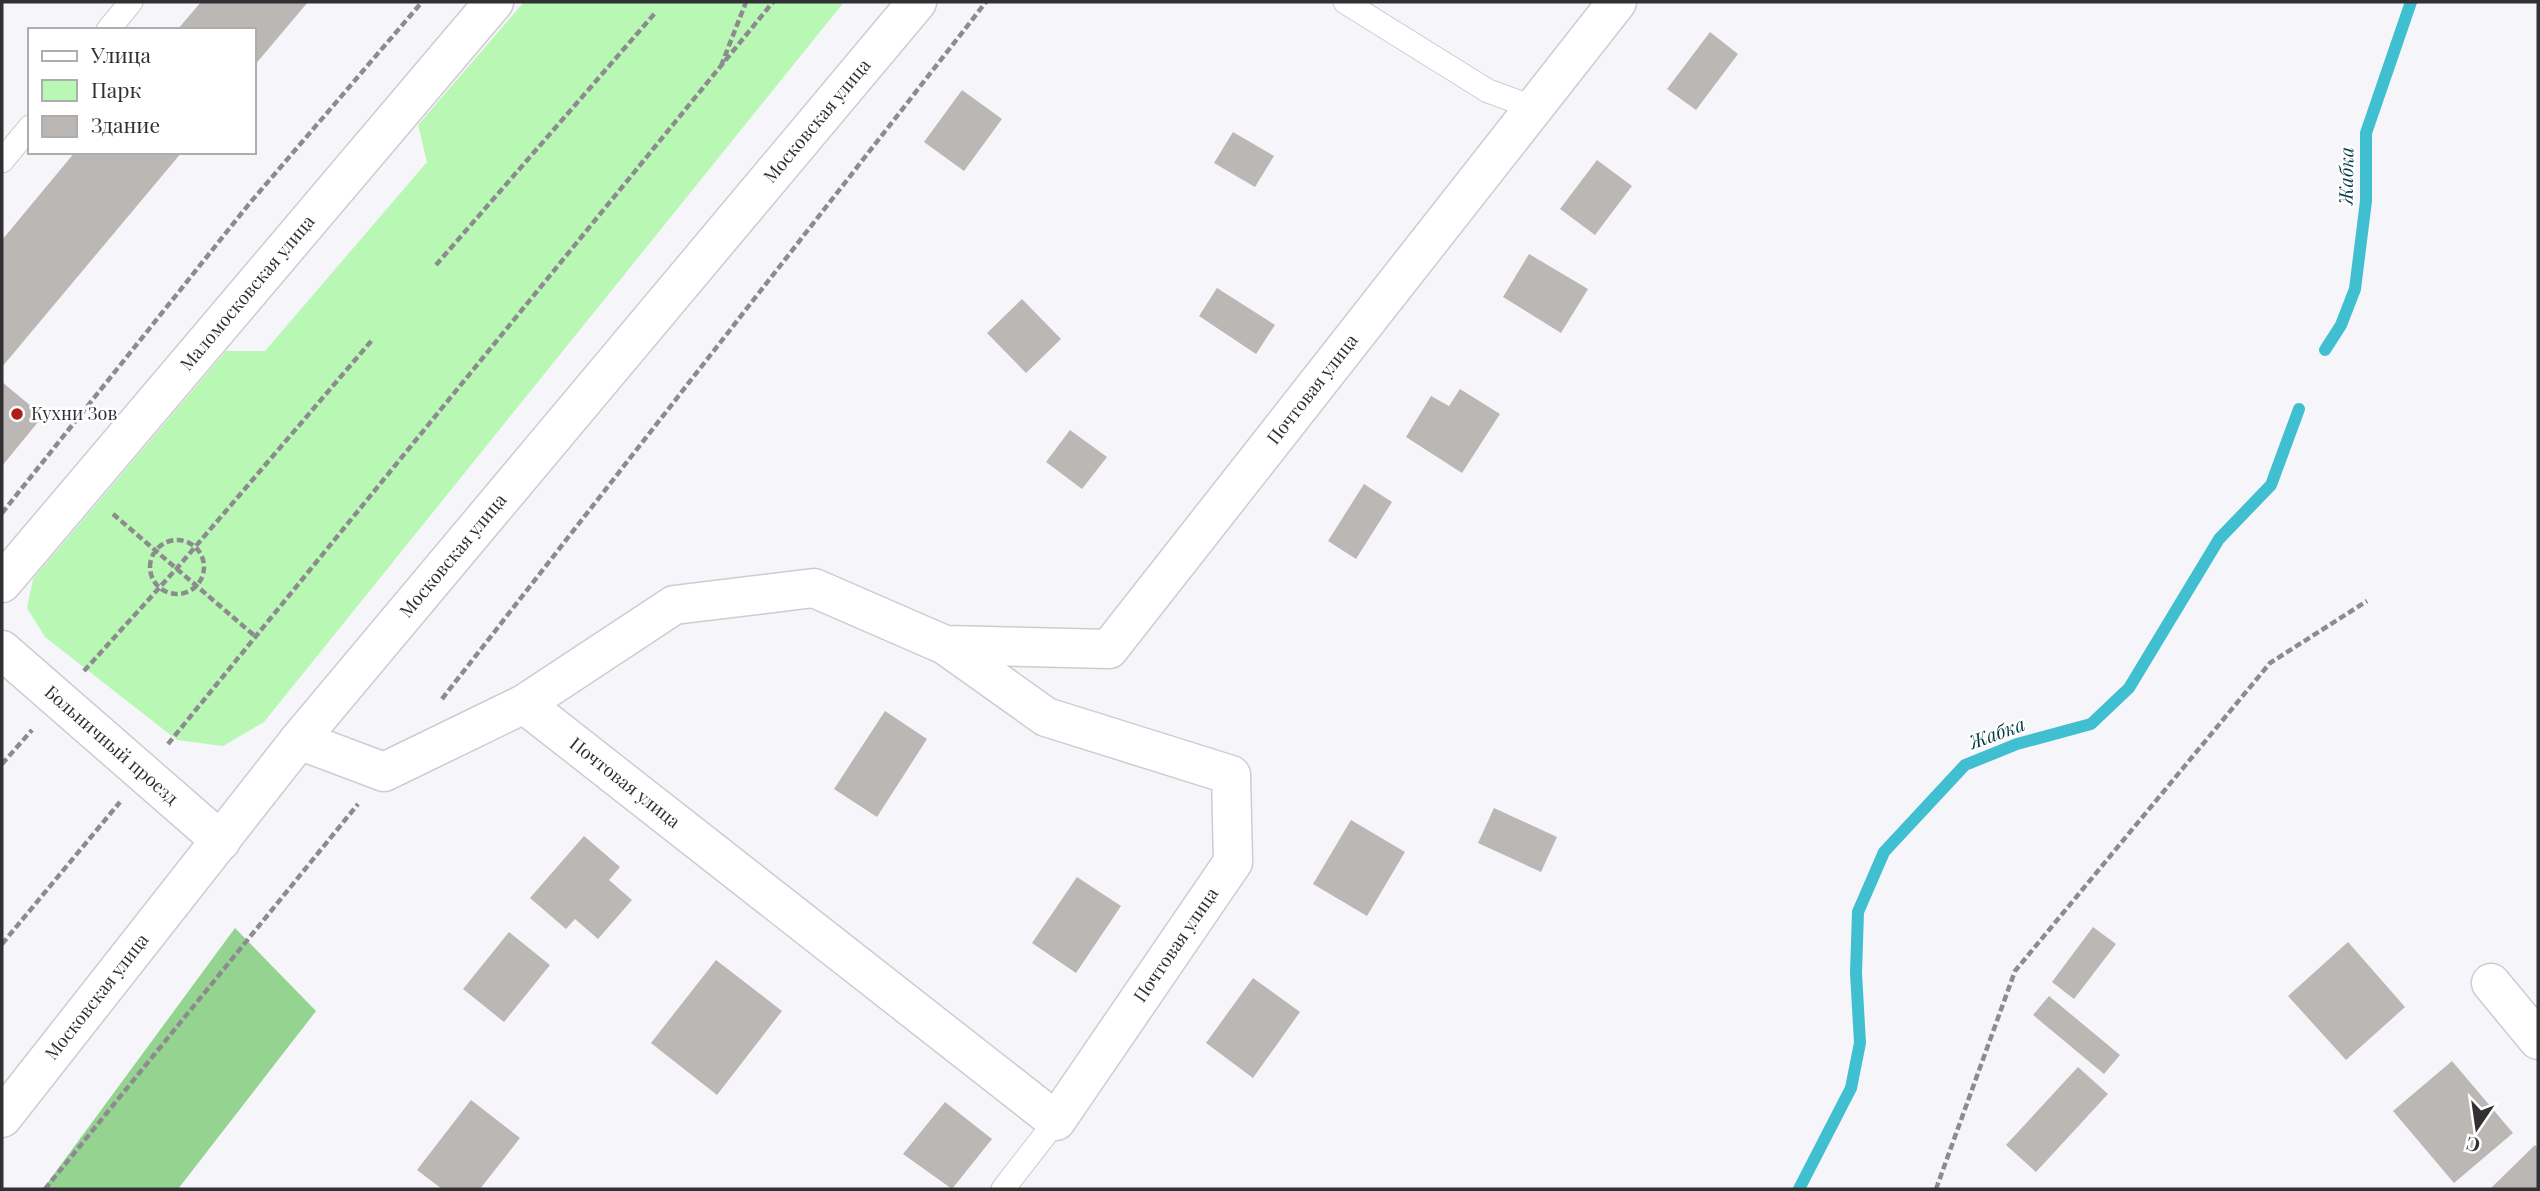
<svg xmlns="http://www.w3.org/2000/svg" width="2540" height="1191" viewBox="0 0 2540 1191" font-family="'Playfair Display',serif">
<rect width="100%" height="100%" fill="#f6f6fa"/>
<!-- green -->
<path fill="#b8f7b4" d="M 524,2 L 844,2 L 264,722 L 223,746 L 177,740 L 45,637 L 27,608 L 33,579 L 226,351 L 265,351 L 427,162 L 418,125 Z"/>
<!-- forest -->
<path fill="#95d391" d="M 235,928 L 316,1011 L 178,1189 L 43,1189 Z"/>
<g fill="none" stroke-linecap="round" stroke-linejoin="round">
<!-- stream -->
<path stroke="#40bfd1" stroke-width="12" d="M 2325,350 L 2341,325 L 2355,289 L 2366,201 L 2366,133 L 2411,2
M 1799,1189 L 1851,1088 L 1860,1043 L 1856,973 L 1858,912 L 1884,852 L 1965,765 L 2017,744 L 2091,724 L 2129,688 L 2219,539 L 2271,485 L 2299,409"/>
</g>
<!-- building -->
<path fill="#bbb7b4" d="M 201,2 L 308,2 L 254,66 L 254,30 L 177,30 Z
M 1710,32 L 1738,54 L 1696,110 L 1667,89 Z
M 962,90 L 1002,119 L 964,171 L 924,142 Z
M 1233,132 L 1274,156 L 1255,187 L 1214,163 Z
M 75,152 L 182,152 L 2,367 L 2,240 Z
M 1597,160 L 1632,186 L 1595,235 L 1560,209 Z
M 1529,254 L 1588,289 L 1561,333 L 1503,297 Z
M 1217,288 L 1275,325 L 1256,354 L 1199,316 Z
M 1022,299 L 1061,339 L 1026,373 L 987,333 Z
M 2,382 L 43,416 L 2,466 Z
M 1460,389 L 1500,414 L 1462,473 L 1406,437 L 1431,396 L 1449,406 Z
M 1070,430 L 1107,457 L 1082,489 L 1046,462 Z
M 1364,484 L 1392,502 L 1356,559 L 1328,541 Z
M 885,711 L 927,739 L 877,817 L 834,789 Z
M 1494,808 L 1557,837 L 1541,872 L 1478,843 Z
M 1351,820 L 1405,852 L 1367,916 L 1313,884 Z
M 584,836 L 620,867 L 609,880 L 632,900 L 598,939 L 575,919 L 566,929 L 530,898 Z
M 1077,877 L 1121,906 L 1076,973 L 1032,943 Z
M 2093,927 L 2116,944 L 2074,999 L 2052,982 Z
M 509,932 L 550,965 L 504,1022 L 463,989 Z
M 2348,942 L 2405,1007 L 2346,1060 L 2288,996 Z
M 716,960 L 782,1011 L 717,1095 L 651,1043 Z
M 1253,978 L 1300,1012 L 1253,1078 L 1206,1043 Z
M 2049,996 L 2120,1055 L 2104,1074 L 2033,1015 Z
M 2452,1061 L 2513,1133 L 2454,1183 L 2393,1111 Z
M 2078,1067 L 2108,1094 L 2036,1172 L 2006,1145 Z
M 471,1100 L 520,1138 L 480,1189 L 442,1189 L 417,1170 Z
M 945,1102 L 992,1139 L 952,1189 L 903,1154 Z
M 2535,1145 L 2538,1149 L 2538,1189 L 2490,1189 Z"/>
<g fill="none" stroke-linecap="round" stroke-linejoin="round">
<defs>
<path id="service" d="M 1345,2 L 1488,91 L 1535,108
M 108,30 L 131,2
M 2,161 L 30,127
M 1003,1189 L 1056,1121"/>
<g id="minor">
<path id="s1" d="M 524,704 L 1056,1121 L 1233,862 L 1231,775 L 1046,717 L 945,645"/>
<path id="s2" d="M 299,740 L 384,772 L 524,704 L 674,605 L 814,588 L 945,645 L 1109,649 L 1617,2"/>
<path d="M 2491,983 L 2538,1040"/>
</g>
<g id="tertiary">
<path id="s3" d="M 2,583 L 494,2"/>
<path id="s4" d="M 2,650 L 221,841"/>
</g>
<g id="primary">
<path id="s5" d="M 2,1118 L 299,740 L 917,2"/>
</g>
</defs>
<!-- service casing -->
<use href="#service" stroke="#ccccd1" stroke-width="25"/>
<!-- minor casing -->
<use href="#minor" stroke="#ccccd1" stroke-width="41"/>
<!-- tertiary casing -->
<use href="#tertiary" stroke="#ccccd1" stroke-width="41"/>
<!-- primary casing -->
<use href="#primary" stroke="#ccccd1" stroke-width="41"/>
<!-- path -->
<path stroke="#8c8c8f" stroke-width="4.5" stroke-dasharray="7 3.5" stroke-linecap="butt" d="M 721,66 L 746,2
M 436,265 L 656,12
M 2,513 L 249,204 L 422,2
M 113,514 L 256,637
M150 567a27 27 0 1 1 54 0a27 27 0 1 1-54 0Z
M 84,671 L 178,567 L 373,339
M 442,699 L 986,2
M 168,744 L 773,2
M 2,764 L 32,730
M 2,944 L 120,802
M 45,1189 L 358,804
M 1936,1189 L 2015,971 L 2270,663 L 2367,601"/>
<!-- service -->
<use href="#service" stroke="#fff" stroke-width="23"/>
<!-- minor -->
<use href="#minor" stroke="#fff" stroke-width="38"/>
<!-- tertiary -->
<use href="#tertiary" stroke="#fff" stroke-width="38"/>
<!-- primary -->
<use href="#primary" stroke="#fff" stroke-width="38"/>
</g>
<!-- markers -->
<circle fill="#af1e1a" stroke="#fff" stroke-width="2.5" cx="17" cy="414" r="7"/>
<g text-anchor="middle" stroke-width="5" stroke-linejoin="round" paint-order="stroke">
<!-- street labels -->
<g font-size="18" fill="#313133" stroke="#fff">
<text dy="6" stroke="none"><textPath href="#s5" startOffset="1288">Московская улица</textPath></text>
<text dy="6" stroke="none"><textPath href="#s3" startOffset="380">Маломосковская улица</textPath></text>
<text dy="6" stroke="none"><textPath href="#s2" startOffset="1204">Почтовая улица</textPath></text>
<text dy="6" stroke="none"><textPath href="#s5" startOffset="721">Московская улица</textPath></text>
<text dy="6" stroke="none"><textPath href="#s4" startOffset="145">Больничный проезд</textPath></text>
<text dy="6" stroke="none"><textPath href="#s1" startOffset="128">Почтовая улица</textPath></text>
<text dy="6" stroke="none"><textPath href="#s1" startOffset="889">Почтовая улица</textPath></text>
<text dy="6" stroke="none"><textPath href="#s5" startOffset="154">Московская улица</textPath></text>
</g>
<!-- poi labels -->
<g font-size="18" fill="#313133" stroke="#fff" text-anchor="start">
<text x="31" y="420">Кухни Зов</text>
</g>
<!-- water labels -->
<g font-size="19" font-style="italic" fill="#003a42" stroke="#fff">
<text transform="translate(2346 176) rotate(-89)" y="7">Жабка</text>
<text transform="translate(1997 733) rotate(-20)" y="7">Жабка</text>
</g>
</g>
<!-- border -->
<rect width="2540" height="1191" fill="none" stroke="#313133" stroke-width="7"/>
<!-- legend -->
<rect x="28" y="28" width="228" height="126" fill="#ffffff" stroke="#adadad" stroke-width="2"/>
<rect x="42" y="51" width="35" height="10" fill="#ffffff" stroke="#adadad" stroke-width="2"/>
<text x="91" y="63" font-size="21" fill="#313133">Улица</text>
<rect x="42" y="80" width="35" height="21" fill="#b8f7b4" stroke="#adadad" stroke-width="2"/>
<text x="91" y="98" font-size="21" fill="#313133">Парк</text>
<rect x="42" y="116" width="35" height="21" fill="#bbb7b4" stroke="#adadad" stroke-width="2"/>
<text x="91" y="133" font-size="21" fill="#313133">Здание</text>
<!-- north arrow -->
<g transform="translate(2477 1128) rotate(193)" stroke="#ffffff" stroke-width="5" paint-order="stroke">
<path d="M0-5L12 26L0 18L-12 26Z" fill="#313133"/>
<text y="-10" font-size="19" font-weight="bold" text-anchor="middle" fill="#313133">С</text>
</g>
</svg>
